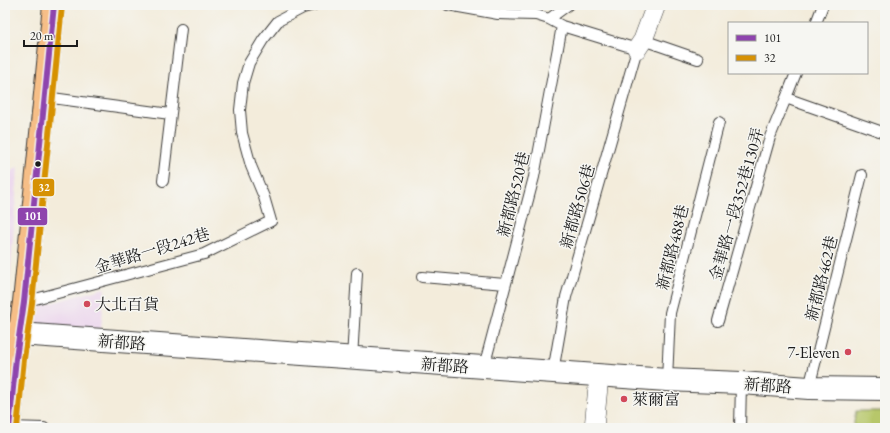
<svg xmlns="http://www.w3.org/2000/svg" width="890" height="433" viewBox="0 0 890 433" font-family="'EB Garamond','Noto Serif TC',serif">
<rect width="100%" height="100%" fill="#f6f6f2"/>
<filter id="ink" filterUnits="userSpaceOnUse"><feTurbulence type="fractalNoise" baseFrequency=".025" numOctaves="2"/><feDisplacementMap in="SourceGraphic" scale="8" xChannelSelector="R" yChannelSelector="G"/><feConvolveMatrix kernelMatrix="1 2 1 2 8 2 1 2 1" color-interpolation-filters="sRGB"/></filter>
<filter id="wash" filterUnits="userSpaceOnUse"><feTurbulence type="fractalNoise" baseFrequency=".012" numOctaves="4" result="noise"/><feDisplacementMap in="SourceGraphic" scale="16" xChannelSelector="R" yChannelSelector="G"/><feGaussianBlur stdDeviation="0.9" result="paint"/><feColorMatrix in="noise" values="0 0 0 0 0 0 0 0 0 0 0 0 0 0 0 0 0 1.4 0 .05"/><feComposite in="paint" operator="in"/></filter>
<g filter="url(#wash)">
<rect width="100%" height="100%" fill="#f3ecdb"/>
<!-- built -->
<path fill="#ead1ec" d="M 18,167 L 7,322 L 5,322 L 5,176 Z
M 105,288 L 101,329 L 32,324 L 34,308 Z"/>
<!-- green -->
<path fill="#b7c76a" stroke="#6a7243" d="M 856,411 L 885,411 L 885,428 L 853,428 Z"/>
</g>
<g filter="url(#ink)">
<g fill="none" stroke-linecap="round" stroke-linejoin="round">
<defs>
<path id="service" d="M 448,5 L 498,14 L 536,15 L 549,19 L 562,26 L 637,49 L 566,297 L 553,372
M 549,19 L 568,5
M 816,23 L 823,5
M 643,40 L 698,59
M 796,73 L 786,98 L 885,133
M 45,97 L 170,114
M 163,181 L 181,29
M 422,277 L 505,284
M 24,302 L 204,254 L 271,221 L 264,197 L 251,166 L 242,133 L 240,110 L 243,83 L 249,63 L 263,40 L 278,21 L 303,8 L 314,5
M 718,321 L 770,137 L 786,98
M 352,359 L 357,273
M 484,367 L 534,177 L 562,26
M 667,380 L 670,313 L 719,122
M 809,388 L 862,175
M 9,427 L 44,428
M 740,428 L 741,383"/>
<path id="minor" d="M 637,49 L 643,40 L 656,5
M 594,428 L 599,376"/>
<path id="tertiary" d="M 5,333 L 667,380 L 741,383 L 809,388 L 885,389"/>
<path id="primary" d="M 9,428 L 16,358 L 24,302 L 54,5"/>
</defs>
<!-- service casing -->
<use href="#service" stroke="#3c3b39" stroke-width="12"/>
<!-- minor casing -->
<use href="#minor" stroke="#3c3b39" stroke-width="20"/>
<!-- tertiary casing -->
<use href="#tertiary" stroke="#3c3b39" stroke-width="24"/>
<!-- primary casing -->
<use href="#primary" stroke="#3c3b39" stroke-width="24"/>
<!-- service -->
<use href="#service" stroke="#fff" stroke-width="10"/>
<!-- minor -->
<use href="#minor" stroke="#fff" stroke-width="19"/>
<!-- tertiary -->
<use href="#tertiary" stroke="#fff" stroke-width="22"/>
<!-- primary -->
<use href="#primary" stroke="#f6be87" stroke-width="22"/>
<defs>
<path id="bus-1" d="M 9,428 L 16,358 L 24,302 L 54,5"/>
<path id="bus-2" d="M 17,428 L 24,359 L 32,303 L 62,6"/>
</defs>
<!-- bus-1 casing -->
<use href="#bus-1" stroke="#f6f6f2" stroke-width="9"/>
<!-- bus-2 casing -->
<use href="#bus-2" stroke="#f6f6f2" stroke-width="9"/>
<!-- bus-1 -->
<use href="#bus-1" stroke="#8e44ad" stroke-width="6"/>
<!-- bus-2 -->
<use href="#bus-2" stroke="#d69104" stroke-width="6"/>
</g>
</g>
<!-- markers -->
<circle fill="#1c1c1c" stroke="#f6f6f2" stroke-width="1.5" cx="38" cy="164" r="3.5"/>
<g fill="#d1495b" stroke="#f6f6f2" stroke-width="1.5">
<circle cx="87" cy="304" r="4"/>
<circle cx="848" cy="352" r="4"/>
<circle cx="624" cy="399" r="4"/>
</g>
<g text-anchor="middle" stroke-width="3" stroke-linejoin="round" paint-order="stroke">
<!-- street labels -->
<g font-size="16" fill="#1c1c1c" stroke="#f6f6f2">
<text transform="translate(513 194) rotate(-76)" y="6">新都路520巷</text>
<text transform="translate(736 204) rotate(-74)" y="6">金華路一段352巷130弄</text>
<text transform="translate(577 206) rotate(-74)" y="6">新都路506巷</text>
<text transform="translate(672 247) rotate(-76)" y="6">新都路488巷</text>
<text transform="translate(152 250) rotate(-17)" y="6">金華路一段242巷</text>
<text transform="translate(821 278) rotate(-76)" y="6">新都路462巷</text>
<text transform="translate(122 342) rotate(4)" y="6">新都路</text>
<text transform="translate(445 365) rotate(4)" y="6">新都路</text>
<text transform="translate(768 385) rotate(4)" y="6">新都路</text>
</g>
<!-- poi labels -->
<g font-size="16" fill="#1c1c1c" stroke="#f6f6f2" text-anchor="start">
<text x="95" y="310">大北百貨</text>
<text x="840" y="358" text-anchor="end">7-Eleven</text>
<text x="632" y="405">萊爾富</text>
</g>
</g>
<g stroke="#f6f6f2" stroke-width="1.5">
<rect x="32" y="178" width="23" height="19" rx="4" fill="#d69104"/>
<rect x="17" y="207" width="31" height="19" rx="4" fill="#8e44ad"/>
</g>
<g font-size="11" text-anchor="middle" font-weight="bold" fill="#fff">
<text x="44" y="191">32</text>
<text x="33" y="220">101</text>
</g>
<!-- margin -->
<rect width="890" height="433" fill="none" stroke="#f6f6f2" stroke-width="20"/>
<!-- legend -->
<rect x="728" y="22" width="140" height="52" fill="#f6f6f2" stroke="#9f9f9c"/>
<rect x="736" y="35" width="20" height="6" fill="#8e44ad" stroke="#9f9f9c"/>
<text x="764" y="42" font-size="12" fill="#1c1c1c">101</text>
<rect x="736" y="55" width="20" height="6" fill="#d69104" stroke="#9f9f9c"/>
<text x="764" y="62" font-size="12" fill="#1c1c1c">32</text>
<!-- scale -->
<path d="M24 40v6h53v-6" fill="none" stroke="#1c1c1c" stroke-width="2"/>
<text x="30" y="40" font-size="12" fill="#1c1c1c" stroke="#f6f6f2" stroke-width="3" paint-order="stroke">20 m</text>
</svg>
